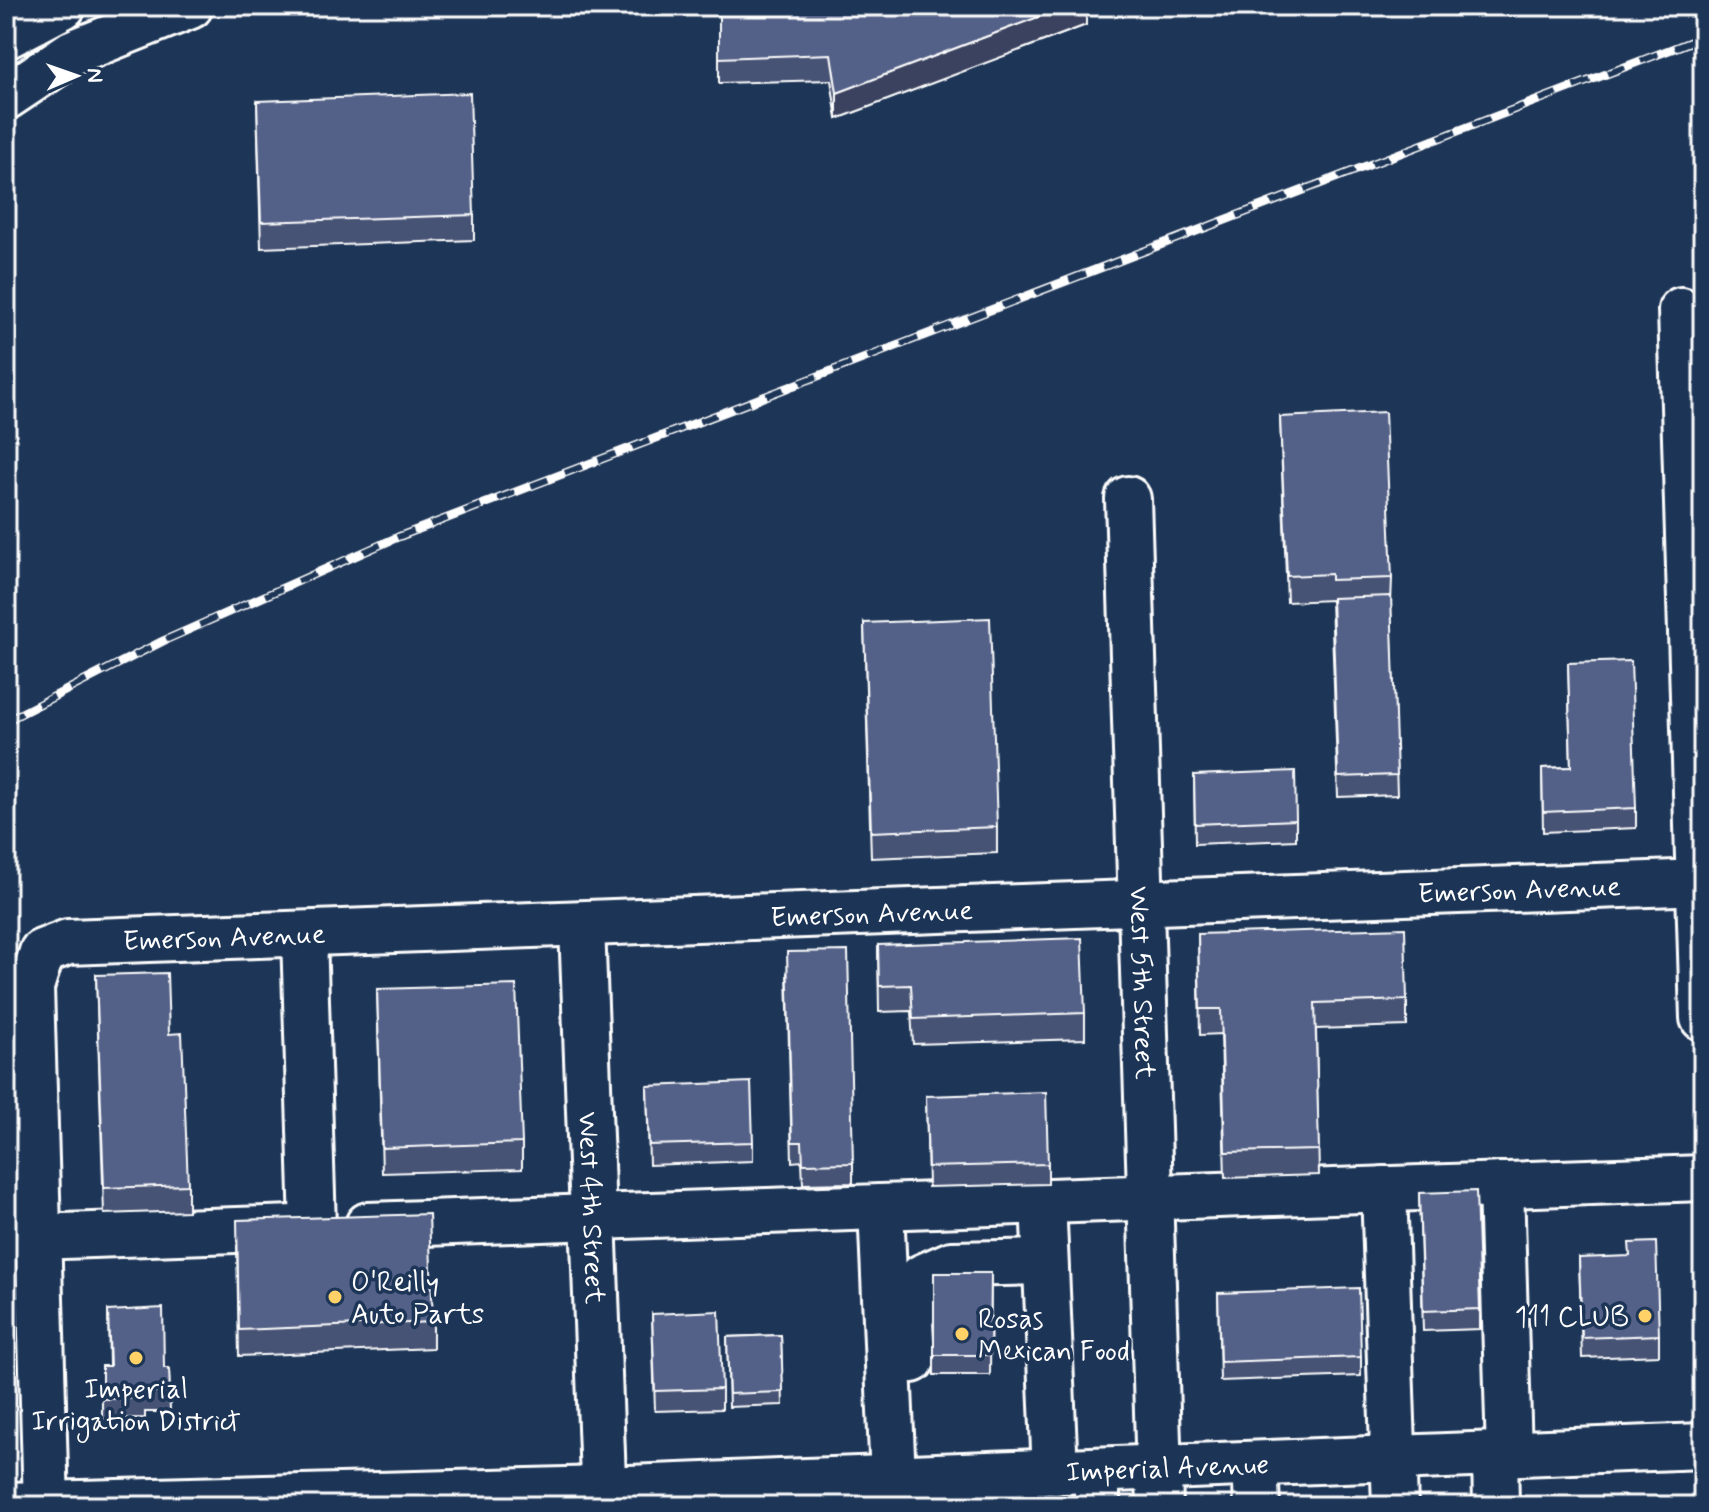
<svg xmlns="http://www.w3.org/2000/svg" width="1709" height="1512" viewBox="0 0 1709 1512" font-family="Mynerve,sans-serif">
<rect width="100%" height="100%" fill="#1d3557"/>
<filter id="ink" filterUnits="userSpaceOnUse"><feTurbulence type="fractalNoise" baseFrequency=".0125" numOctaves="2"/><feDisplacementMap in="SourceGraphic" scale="16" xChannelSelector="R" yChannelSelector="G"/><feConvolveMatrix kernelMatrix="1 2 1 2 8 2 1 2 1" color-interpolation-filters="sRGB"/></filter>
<g filter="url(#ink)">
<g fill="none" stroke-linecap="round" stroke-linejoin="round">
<defs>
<g id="minor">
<path d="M 1681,310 L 1703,1018"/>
<path id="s1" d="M 1128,499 L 1160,1506"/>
<path id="s2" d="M 582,926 L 604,1506"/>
<path d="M 304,935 L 313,1227"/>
<path d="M 1501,1185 L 1509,1454"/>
<path d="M 1384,1189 L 1395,1506"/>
<path d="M 1043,1201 L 1055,1472"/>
<path d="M 881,1207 L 893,1478"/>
<path d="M 368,1225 L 1703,1178"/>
<path d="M 6,1238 L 295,1228"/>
<path d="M 912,1360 L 910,1322 L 922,1277 L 952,1264 L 1045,1262"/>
<path d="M 1495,1454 L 1496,1506"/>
<path d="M 1255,1465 L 1257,1506"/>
<path d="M 1097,1471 L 1097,1506"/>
<path d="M 932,1477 L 933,1506"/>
<path id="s3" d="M 46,1506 L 31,987 L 42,952 L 68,942 L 1703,882"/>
</g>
<path id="major" d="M 6,36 L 63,6
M 6,97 L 72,53 L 190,6"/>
<g id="highway">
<path id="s4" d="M 6,1505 L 603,1489 L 1703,1446"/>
</g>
</defs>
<!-- minor casing -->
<use href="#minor" stroke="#fff" stroke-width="50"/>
<!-- major casing -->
<use href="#major" stroke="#fff" stroke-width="50"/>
<!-- highway casing -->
<use href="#highway" stroke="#fff" stroke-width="50"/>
<!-- minor -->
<use href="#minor" stroke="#1d3557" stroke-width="44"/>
<!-- major -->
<use href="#major" stroke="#1d3557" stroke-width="44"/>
<!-- highway -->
<use href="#highway" stroke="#1d3557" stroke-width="44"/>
<defs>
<path id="rail" d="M 6,721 L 163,641 L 398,537 L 1703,37"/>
</defs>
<!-- rail casing -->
<use href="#rail" stroke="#fff" stroke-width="9"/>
<!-- rail -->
<use href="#rail" stroke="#1d3557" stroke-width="6" stroke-dasharray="18" stroke-linecap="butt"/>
</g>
<!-- wall -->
<path fill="#475374" stroke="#fff" stroke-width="2" d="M 719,6 L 1086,6 L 1086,25 L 837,119 L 831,80 L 719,83 Z
M 257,101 L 474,215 L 474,240 L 261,248 Z
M 1280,417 L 1392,578 L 1391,604 L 1397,795 L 1338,797 L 1331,600 L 1287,602 Z
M 864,623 L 997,827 L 997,853 L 871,858 Z
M 1568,663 L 1636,808 L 1636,828 L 1543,832 L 1542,768 L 1571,767 Z
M 1194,775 L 1296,820 L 1296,840 L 1195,844 Z
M 1198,934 L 1407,1000 L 1407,1026 L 1316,1029 L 1319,1175 L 1225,1178 L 1221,1034 L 1200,1035 Z
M 878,945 L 1085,1013 L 1085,1039 L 913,1044 L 911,1011 L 879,1012 Z
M 787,972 L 853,1163 L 853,1183 L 803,1184 L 802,1161 L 792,1162 Z
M 96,975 L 169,1034 L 188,1185 L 188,1211 L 104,1214 Z
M 377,989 L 522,1143 L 522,1169 L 382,1173 Z
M 647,1086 L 753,1142 L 753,1161 L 649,1165 Z
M 926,1096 L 1048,1164 L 1048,1184 L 928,1187 Z
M 1419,1193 L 1480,1309 L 1480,1329 L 1423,1331 Z
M 237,1246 L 433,1322 L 433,1348 L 239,1356 Z
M 1579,1258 L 1659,1335 L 1659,1355 L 1582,1358 Z
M 934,1273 L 991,1273 L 990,1375 L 934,1375 Z
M 1218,1293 L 1361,1357 L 1361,1376 L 1220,1381 Z
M 108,1311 L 164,1368 L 169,1368 L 170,1412 L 145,1412 L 145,1418 L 102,1419 L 102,1366 L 109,1366 Z
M 652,1314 L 722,1389 L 722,1409 L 655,1411 Z
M 781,1335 L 783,1405 L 729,1407 L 727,1337 Z"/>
<!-- shaded-wall -->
<path fill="#3a435e" stroke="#fff" stroke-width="2" d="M 1067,6 L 1086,6 L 1086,25 L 837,119 L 837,93 Z"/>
<!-- building -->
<path fill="#536087" stroke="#fff" stroke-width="2" d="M 719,6 L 1067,6 L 837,93 L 831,54 L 719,58 Z
M 470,93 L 474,215 L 261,222 L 257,101 Z
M 1385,412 L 1392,578 L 1331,580 L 1331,574 L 1287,576 L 1280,417 Z
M 1391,596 L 1397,775 L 1338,777 L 1332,598 Z
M 990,618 L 997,827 L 871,832 L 864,623 Z
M 1631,661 L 1636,808 L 1543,812 L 1542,768 L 1571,767 L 1568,663 Z
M 1295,771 L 1296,820 L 1195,824 L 1194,775 Z
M 1405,928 L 1407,1000 L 1315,1003 L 1319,1150 L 1225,1152 L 1221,1009 L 1200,1009 L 1198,934 Z
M 1082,938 L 1085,1013 L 913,1019 L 911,985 L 879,986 L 878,945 Z
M 848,951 L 853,1163 L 803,1164 L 802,1142 L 792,1142 L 787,952 Z
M 167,973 L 169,1034 L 182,1033 L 188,1185 L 104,1188 L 96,975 Z
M 516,985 L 522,1143 L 382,1148 L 377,989 Z
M 751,1082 L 753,1142 L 649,1145 L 647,1086 Z
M 1046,1092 L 1048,1164 L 928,1167 L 926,1096 Z
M 1476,1191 L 1480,1309 L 1423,1311 L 1419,1193 Z
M 429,1214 L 433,1322 L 239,1330 L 237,1220 Z
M 1656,1242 L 1659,1335 L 1582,1338 L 1579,1258 L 1630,1256 L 1629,1243 Z
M 934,1273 L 991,1273 L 990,1355 L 934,1355 Z
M 1359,1288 L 1361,1357 L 1220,1362 L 1218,1293 Z
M 163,1308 L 164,1368 L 169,1368 L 170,1392 L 145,1392 L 145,1398 L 102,1399 L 102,1366 L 110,1366 L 108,1311 Z
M 719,1311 L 722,1389 L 655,1391 L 652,1314 Z
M 781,1335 L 783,1392 L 729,1394 L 727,1337 Z"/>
</g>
<!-- markers -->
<g fill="#ffd166" stroke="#1d3557" stroke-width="3">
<circle cx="335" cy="1297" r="8"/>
<circle cx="1645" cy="1316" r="8"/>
<circle cx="962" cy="1334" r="8"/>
<circle cx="136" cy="1358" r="8"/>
</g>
<g text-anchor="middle" stroke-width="7" stroke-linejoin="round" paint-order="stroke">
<!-- street labels -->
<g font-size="28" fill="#fff" stroke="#1d3557">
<text dy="10" stroke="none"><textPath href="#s3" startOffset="2036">Emerson Avenue</textPath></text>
<text dy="10" stroke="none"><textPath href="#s3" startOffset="1388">Emerson Avenue</textPath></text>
<text dy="10" stroke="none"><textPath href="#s3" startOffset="740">Emerson Avenue</textPath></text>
<text dy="10" stroke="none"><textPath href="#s1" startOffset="484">West 5th Street</textPath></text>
<text dy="10" stroke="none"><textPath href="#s2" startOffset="282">West 4th Street</textPath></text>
<text dy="10" stroke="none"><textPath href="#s4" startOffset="1162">Imperial Avenue</textPath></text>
</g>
<!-- poi labels -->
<g font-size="28" fill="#fff" stroke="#1d3557" text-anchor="start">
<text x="351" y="1291">O'Reilly<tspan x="351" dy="32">Auto Parts</tspan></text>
<text x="1629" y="1326" text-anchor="end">111 CLUB</text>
<text x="978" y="1328">Rosas<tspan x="978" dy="32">Mexican Food</tspan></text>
<text x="136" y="1398" text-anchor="middle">Imperial<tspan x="136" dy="32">Irrigation District</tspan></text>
</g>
</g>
<!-- margin -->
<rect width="1709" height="1512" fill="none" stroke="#1d3557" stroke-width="32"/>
<rect x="16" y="16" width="1677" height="1480" fill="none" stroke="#fff" stroke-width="3" filter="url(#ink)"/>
<!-- north arrow -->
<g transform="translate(76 76) rotate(88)" stroke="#1d3557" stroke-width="6" paint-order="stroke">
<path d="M0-6L14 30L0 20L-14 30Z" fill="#ffffff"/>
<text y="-12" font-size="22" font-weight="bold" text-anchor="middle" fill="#ffffff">N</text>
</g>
</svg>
